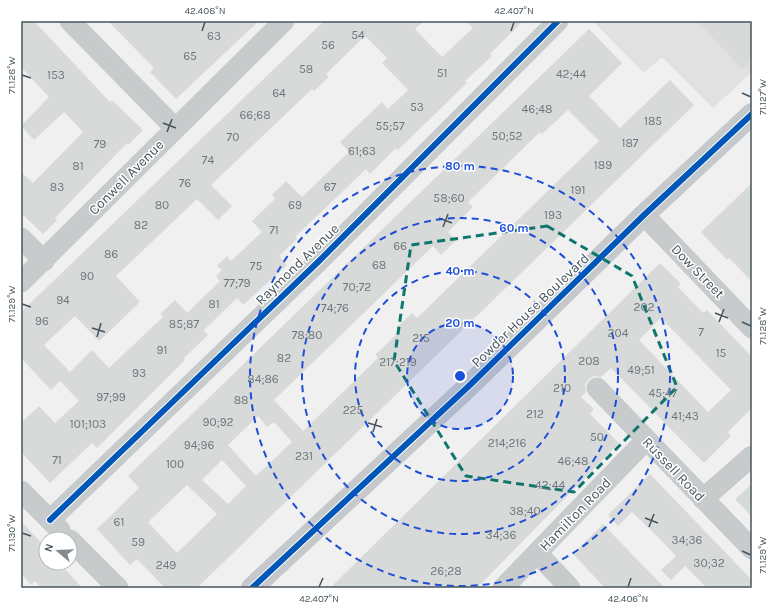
<svg xmlns="http://www.w3.org/2000/svg" width="773" height="609" viewBox="0 0 773 609" font-family="Karla,sans-serif">
<rect width="100%" height="100%" fill="#f1f0f0"/>
<!-- education -->
<path fill="#e2e1e2" d="M 593,21 L 752,21 L 752,72 L 713,108 L 662,57 L 644,73 Z"/>
<!-- building -->
<path fill="#d8d9d9" fill-rule="evenodd" d="M 21,21 L 34,21 L 110,102 L 112,100 L 143,130 L 128,145 L 127,143 L 100,171 L 55,218 L 57,220 L 43,234 L 21,213 L 21,172 L 33,183 L 83,132 L 64,112 L 34,140 L 21,126 L 49,97 L 21,67 Z
M 108,21 L 259,21 L 176,99 L 150,72 L 154,68 Z
M 324,21 L 424,21 L 415,29 L 442,57 L 473,28 L 467,21 L 523,21 L 490,54 L 492,56 L 465,81 L 467,83 L 398,150 L 396,148 L 370,174 L 366,169 L 295,237 L 297,239 L 279,256 L 287,265 L 243,305 L 237,298 L 204,330 L 208,335 L 184,358 L 185,360 L 97,448 L 92,443 L 50,483 L 21,452 L 21,423 L 39,406 L 55,423 L 79,401 L 60,381 L 51,390 L 21,358 L 21,312 ZM 365,36 L 387,58 L 382,63 L 408,90 L 388,109 L 382,102 L 340,142 L 349,152 L 302,197 L 286,181 L 272,195 L 275,199 L 252,221 L 262,232 L 231,261 L 227,256 L 217,266 L 222,270 L 216,276 L 220,281 L 187,313 L 175,300 L 160,314 L 163,317 L 109,368 L 92,350 L 70,372 L 44,345 L 75,316 L 99,341 L 115,326 L 140,302 L 116,276 L 197,199 L 218,220 L 232,206 L 211,185 L 312,89 L 314,91 L 329,77 L 326,74 Z
M 697,21 L 752,21 L 752,59 L 742,69 Z
M 589,29 L 622,63 L 589,96 L 620,128 L 670,80 L 694,105 L 197,588 L 165,588 L 137,559 L 130,565 L 97,529 L 139,488 L 128,476 ZM 568,110 L 599,141 L 417,318 L 412,313 L 396,328 L 399,332 L 375,355 L 378,358 L 303,431 L 274,400 L 433,246 L 441,255 L 456,240 L 448,232 L 473,207 L 468,202 L 540,132 L 542,134 ZM 258,416 L 267,427 L 274,422 L 292,442 L 256,476 L 228,445 ZM 222,460 L 246,486 L 228,504 L 202,480 ZM 187,485 L 217,514 L 177,553 L 148,522 Z
M 752,183 L 752,282 L 729,258 L 727,260 L 701,232 Z
M 660,263 L 681,284 L 678,287 L 703,313 L 707,310 L 752,357 L 752,408 L 728,432 L 731,436 L 704,463 L 611,368 L 601,377 L 594,376 L 588,380 L 585,385 L 586,392 L 581,397 L 594,409 L 590,414 L 619,443 L 477,588 L 330,588 ZM 661,318 L 731,390 L 708,412 L 639,340 Z
M 650,474 L 752,580 L 752,583 L 747,588 L 707,588 L 685,566 L 671,580 L 661,570 L 676,556 L 657,536 L 632,512 L 618,526 L 608,515 Z
M 752,484 L 752,517 L 735,499 Z
M 21,521 L 46,548 L 46,563 L 60,563 L 82,588 L 41,588 L 35,581 L 31,585 L 21,573 Z
M 603,524 L 622,544 L 665,588 L 605,588 L 573,554 Z"/>
<g fill="none" stroke-linecap="round" stroke-linejoin="round">
<!-- minor -->
<path stroke="#c7cbcc" stroke-width="21" d="M 70,21 L 175,128
M 644,215 L 752,328
M 21,238 L 44,261
M 21,282 L 284,21
M 597,388 L 752,549
M 21,491 L 60,530
M 703,499 L 752,456
M 50,520 L 318,262 L 558,21
M 70,540 L 118,588
M 537,553 L 570,588
M 503,588 L 646,440"/>
<!-- major -->
<path stroke="#c5c9cb" stroke-width="22" d="M 252,588 L 471,384 L 644,215 L 752,114"/>
<defs>
<path id="cycleway" d="M 50,520 L 318,262 L 558,21
M 252,588 L 471,384 L 644,215 L 752,114"/>
</defs>
<!-- cycleway casing -->
<use href="#cycleway" stroke="#fff" stroke-width="8"/>
<!-- cycleway -->
<use href="#cycleway" stroke="#0057b8" stroke-width="6"/>
</g>
<!-- marked area -->
<path fill="none" stroke="#0f766e" stroke-width="3" stroke-dasharray="8 5" stroke-linejoin="round" d="M 547,226 L 632,276 L 677,387 L 574,492 L 466,476 L 394,361 L 411,245 Z"/>
<!-- ticks -->
<path fill="none" stroke="#46555d" stroke-width="1.5" d="M 202,31 L 205,22M 511,31 L 514,22M 22,75 L 31,78M 742,93 L 751,97M 163,123 L 176,128M 167,132 L 172,119M 439,218 L 452,223M 443,227 L 448,214M 22,304 L 31,307M 715,313 L 728,318M 719,322 L 724,309M 742,322 L 751,326M 92,328 L 105,332M 97,337 L 101,323M 368,423 L 382,427M 373,432 L 377,419M 645,518 L 658,523M 649,527 L 654,514M 22,533 L 31,536M 742,551 L 751,555M 319,587 L 323,578M 628,587 L 631,578"/>
<!-- distance rings -->
<circle cx="460" cy="376" r="53" fill="#1d4ed8" fill-opacity=".12"/>
<g fill="none" stroke="#1d4ed8" stroke-width="2" stroke-dasharray="7 5">
<circle cx="460" cy="376" r="53"/>
<circle cx="460" cy="376" r="105"/>
<circle cx="460" cy="376" r="158"/>
<circle cx="460" cy="376" r="210"/>
</g>
<g text-anchor="middle" stroke-width="3" stroke-linejoin="round" paint-order="stroke">
<!-- number labels -->
<g font-size="12" fill="#6b777d">
<text x="358" y="39">54</text>
<text x="214" y="40">63</text>
<text x="328" y="49">56</text>
<text x="190" y="60">65</text>
<text x="306" y="73">58</text>
<text x="442" y="77">51</text>
<text x="571" y="78">42;44</text>
<text x="56" y="79">153</text>
<text x="279" y="97">64</text>
<text x="417" y="111">53</text>
<text x="537" y="113">46;48</text>
<text x="255" y="119">66;68</text>
<text x="653" y="125">185</text>
<text x="390" y="130">55;57</text>
<text x="507" y="140">50;52</text>
<text x="233" y="141">70</text>
<text x="630" y="147">187</text>
<text x="100" y="148">79</text>
<text x="362" y="155">61;63</text>
<text x="208" y="164">74</text>
<text x="603" y="169">189</text>
<text x="78" y="170">81</text>
<text x="185" y="187">76</text>
<text x="57" y="191">83</text>
<text x="330" y="191">67</text>
<text x="578" y="194">191</text>
<text x="449" y="202">58;60</text>
<text x="162" y="209">80</text>
<text x="295" y="209">69</text>
<text x="553" y="219">193</text>
<text x="141" y="229">82</text>
<text x="274" y="234">71</text>
<text x="400" y="250">66</text>
<text x="111" y="258">86</text>
<text x="379" y="269">68</text>
<text x="256" y="270">75</text>
<text x="87" y="280">90</text>
<text x="237" y="287">77;79</text>
<text x="357" y="291">70;72</text>
<text x="63" y="304">94</text>
<text x="214" y="308">81</text>
<text x="644" y="311">202</text>
<text x="335" y="312">74;76</text>
<text x="42" y="325">96</text>
<text x="184" y="328">85;87</text>
<text x="701" y="336">7</text>
<text x="618" y="337">204</text>
<text x="307" y="339">78;80</text>
<text x="421" y="342">215</text>
<text x="162" y="354">91</text>
<text x="721" y="357">15</text>
<text x="284" y="362">82</text>
<text x="589" y="365">208</text>
<text x="398" y="366">217;219</text>
<text x="641" y="374">49;51</text>
<text x="139" y="377">93</text>
<text x="263" y="383">84;86</text>
<text x="562" y="392">210</text>
<text x="663" y="397">45;47</text>
<text x="111" y="401">97;99</text>
<text x="241" y="404">88</text>
<text x="353" y="414">225</text>
<text x="535" y="418">212</text>
<text x="685" y="420">41;43</text>
<text x="218" y="426">90;92</text>
<text x="88" y="428">101;103</text>
<text x="597" y="441">50</text>
<text x="507" y="447">214;216</text>
<text x="199" y="449">94;96</text>
<text x="304" y="460">231</text>
<text x="57" y="464">71</text>
<text x="573" y="465">46;48</text>
<text x="175" y="468">100</text>
<text x="550" y="489">42;44</text>
<text x="525" y="515">38;40</text>
<text x="119" y="526">61</text>
<text x="501" y="539">34;36</text>
<text x="687" y="544">34;36</text>
<text x="138" y="546">59</text>
<text x="709" y="567">30;32</text>
<text x="166" y="569">249</text>
<text x="446" y="575">26;28</text>
</g>
<!-- street labels -->
<g font-size="14" fill="#46555d" stroke="#fff">
<text transform="translate(126 177) rotate(-45)" y="5">Conwell Avenue</text>
<text transform="translate(297 264) rotate(-44)" y="5">Raymond Avenue</text>
<text transform="translate(698 271) rotate(46)" y="5">Dow Street</text>
<text transform="translate(530 310) rotate(-44)" y="5">Powder House Boulevard</text>
<text transform="translate(674 469) rotate(46)" y="5">Russell Road</text>
<text transform="translate(575 514) rotate(-46)" y="5">Hamilton Road</text>
</g>
</g>
<circle cx="460" cy="376" r="6" fill="#1d4ed8" stroke="#fff" stroke-width="2"/>
<g font-size="12" text-anchor="middle" font-weight="bold" fill="#1d4ed8" stroke="#fff" stroke-width="3" stroke-linejoin="round" paint-order="stroke">
<text x="460" y="170">80 m</text>
<text x="514" y="232">60 m</text>
<text x="460" y="275">40 m</text>
<text x="460" y="327">20 m</text>
</g>
<!-- border -->
<rect width="773" height="609" fill="none" stroke="#ffffff" stroke-width="44"/>
<!-- north arrow -->
<g transform="translate(58 551) rotate(289)"><circle r="19" fill="#ffffff" stroke="#b5bbbe"/>
<path d="M0-3L7 15L0 10L-7 15Z" fill="#828b90"/>
<text y="-6" font-size="11" font-weight="bold" text-anchor="middle" fill="#46555d">N</text>
</g>
<rect x="22" y="22" width="729" height="565" fill="none" stroke="#46555d" stroke-width="1.5"/>
<g font-size="10" text-anchor="middle" fill="#46555d">
<text x="205" y="14">42.408°N</text>
<text x="514" y="14">42.407°N</text>
<text transform="translate(11 75) rotate(-90)" y="4">71.128°W</text>
<text transform="translate(762 97) rotate(-90)" y="4">71.127°W</text>
<text transform="translate(11 304) rotate(-90)" y="4">71.129°W</text>
<text transform="translate(762 326) rotate(-90)" y="4">71.128°W</text>
<text transform="translate(11 533) rotate(-90)" y="4">71.130°W</text>
<text transform="translate(762 555) rotate(-90)" y="4">71.129°W</text>
<text x="319" y="602">42.407°N</text>
<text x="628" y="602">42.406°N</text>
</g>
</svg>
